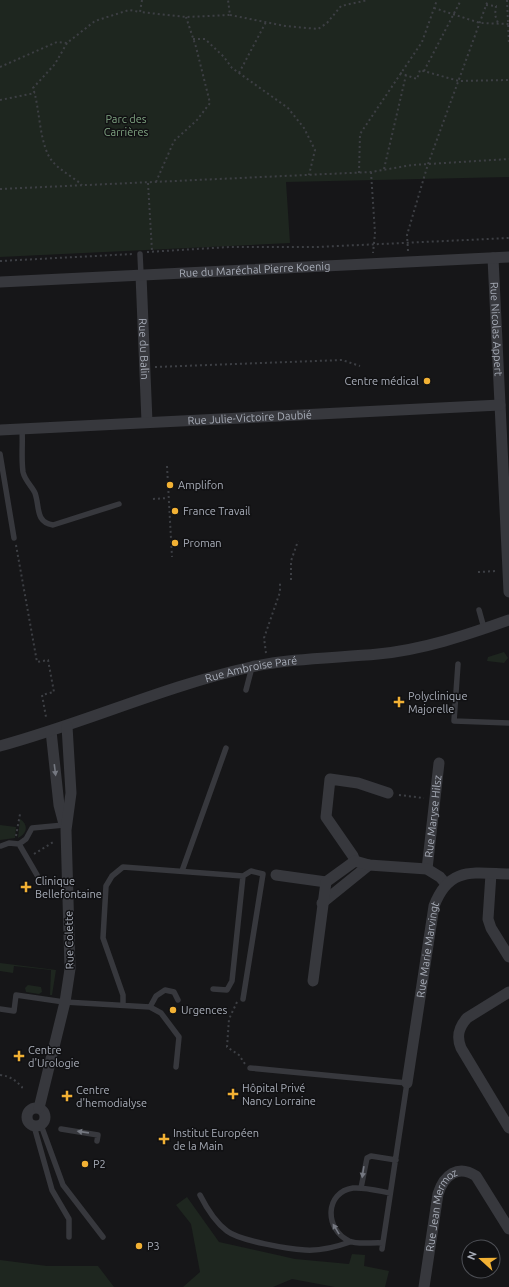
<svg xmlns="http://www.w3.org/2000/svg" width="509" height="1287" viewBox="0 0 509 1287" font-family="Ubuntu,sans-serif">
<rect width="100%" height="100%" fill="#161618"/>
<!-- green -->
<path fill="#1e261f" d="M 0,0 L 509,0 L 509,177 L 286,182 L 290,243 L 0,257 Z
M 504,652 L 508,658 L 504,663 L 487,661 L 488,657 Z
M 20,819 C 29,825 27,834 18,838 Z
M 0,825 L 16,827 L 15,838 L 0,840 Z
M 0,963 L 56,970 L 52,995 L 50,995 L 51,970 L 14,966 L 13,973 L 0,971 Z
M 28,985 L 41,987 L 42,992 L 39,994 L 26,992 L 25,988 Z
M 187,1197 L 219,1242 L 295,1259 L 349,1264 L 352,1254 L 365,1255 L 364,1266 L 389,1271 L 385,1287 L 335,1287 L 292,1279 L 273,1287 L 183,1287 L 200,1272 L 191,1224 L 176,1205 Z
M 0,1260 L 47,1266 L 98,1266 L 114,1287 L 0,1287 Z"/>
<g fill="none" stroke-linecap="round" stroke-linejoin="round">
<!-- path -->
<path stroke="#3d3f44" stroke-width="2" stroke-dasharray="2 3" stroke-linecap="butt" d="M 142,0 L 140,12 L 186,17 L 230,15 L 228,0
M 507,0 L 509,45
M 486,5 L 496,6 L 495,15 L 498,23
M 434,8 L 480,23 L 509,24
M 230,15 L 285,26 L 318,29 L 327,23 L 341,6 L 368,0
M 193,39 L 205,39 L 224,57 L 232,68 L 288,108 L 304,128 L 315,150 L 309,175
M 67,43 L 55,64 L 33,88 C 40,107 39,147 53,162 C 61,171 73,177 82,185
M 0,67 L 57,42 L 67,43 L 95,21 L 129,10 L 140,12
M 424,71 L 461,0
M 239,73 L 266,22
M 400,73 L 417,79 L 420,70 L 459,81 L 509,80
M 0,100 L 35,93
M 384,169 L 406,75
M 371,172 L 375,233 L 373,253
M 359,173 L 360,134 L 422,42 L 437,0
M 156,182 L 174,141 L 197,120 L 210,103 L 196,47 L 186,17
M 148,183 L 152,251
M 0,189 L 371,172 L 412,165 L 509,159
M 408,251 L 407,235 L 428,164 L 488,0
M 147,252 L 230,247 L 317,247 L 509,238
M 0,261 L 133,254
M 155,367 L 342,360 L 360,366
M 167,466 L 172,557
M 153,499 L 168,498
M 16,545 L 37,662 L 48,660 L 54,692 L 42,695 L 46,717
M 478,572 L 497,571
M 291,580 L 291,561 L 298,541
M 266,653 L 264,638 L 280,592 L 280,581
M 399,795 L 424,798
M 16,836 L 20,814
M 34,854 L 55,841
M 237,1002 L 229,1019 L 227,1047 L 239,1055 L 245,1064
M 0,1075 C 10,1076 15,1080 22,1087 L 22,1091"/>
<!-- lane -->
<path stroke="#37383d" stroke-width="5.5" d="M 140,254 L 141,275
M 22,429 C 23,443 21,458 23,472 C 25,481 32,486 35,493 C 40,507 35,522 53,525 L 119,504
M 0,454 L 14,538
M 479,610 L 484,628
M 458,664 L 454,721 L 509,723
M 246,690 L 252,667
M 19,844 L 37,875
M 1,846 L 9,843 L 19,844 L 26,839 L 32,828 L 64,825
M 182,871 L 226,748
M 243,999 L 263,874 L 251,871 L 243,876
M 65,1002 L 150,1007 L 161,1013 L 179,1037 L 176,1067
M 123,1005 L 123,995 L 103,938 L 106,886 L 112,876 L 123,867 L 243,876 L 232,981 L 227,990 L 213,989
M 150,1007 L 156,996 L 165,990 L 174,992 L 178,1000
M 0,1009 L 14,1011 L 16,995 L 64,1002
M 250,1068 L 407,1083 L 382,1249
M 41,1125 L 63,1185 L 103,1237
M 34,1126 L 52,1190 L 69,1219 L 69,1237
M 61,1129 L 98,1135 L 97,1141
M 361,1188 L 367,1158 L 371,1156 L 396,1160
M 200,1195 C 207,1209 215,1222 227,1231 C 240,1241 289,1249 305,1250 C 320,1251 336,1247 350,1242
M 383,1243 C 373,1242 358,1245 349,1241 C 324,1229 325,1192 353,1188 C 365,1187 379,1191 390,1193"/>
<!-- street -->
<g stroke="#37383d" stroke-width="11">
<path id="s1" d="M 493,258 L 509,592"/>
<path id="s2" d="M 141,275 L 147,422"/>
<path id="s3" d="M 0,282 L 509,257"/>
<path id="s4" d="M 0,430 L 500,405"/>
<path d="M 51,731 L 59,805 L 64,824"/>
<path id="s5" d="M 0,746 C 85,723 165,686 251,667 C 293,658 335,658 378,654 C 422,650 467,635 509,620"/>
<path d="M 355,861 L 353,856 L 326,817 L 330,779 L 358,783 L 388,793"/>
<path id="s6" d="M 427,869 L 439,763"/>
<path d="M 491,874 L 488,919 L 491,928 L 509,957"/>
<path d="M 276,875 L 326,882"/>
<path d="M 322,903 L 369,865"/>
<path d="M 313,981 L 326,882 L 355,861 L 369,865 L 427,869 L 440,877 L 446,884"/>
<path d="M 509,992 L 467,1018 C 459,1027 456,1036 461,1048 L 509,1128"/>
<path id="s7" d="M 407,1083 L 434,906 C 449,866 473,873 509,874"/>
<circle cx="36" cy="1117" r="9"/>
<path d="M 39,1108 L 65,1002 L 70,969 L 66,830 L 71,793 L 67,726"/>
<path id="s8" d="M 424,1287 L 438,1194 C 444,1175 458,1164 476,1176 L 509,1229"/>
</g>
</g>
<!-- one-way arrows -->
<defs><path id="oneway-solid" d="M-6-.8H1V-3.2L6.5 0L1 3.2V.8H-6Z"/></defs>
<g fill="#757881">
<use href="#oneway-solid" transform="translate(55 770) rotate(83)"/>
<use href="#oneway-solid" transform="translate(83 1132) rotate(-172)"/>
<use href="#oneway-solid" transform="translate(363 1172) rotate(99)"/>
<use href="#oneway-solid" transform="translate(336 1229) rotate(-121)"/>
</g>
<!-- markers -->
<g fill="#f2b134" stroke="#111113" stroke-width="1.5">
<circle cx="427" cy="381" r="4"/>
<circle cx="170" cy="485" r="4"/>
<circle cx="175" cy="511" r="4"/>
<circle cx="175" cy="543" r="4"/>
<path d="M397 696h4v4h4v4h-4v4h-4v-4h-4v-4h4z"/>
<path d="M24 881h4v4h4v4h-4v4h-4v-4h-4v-4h4z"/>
<circle cx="173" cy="1010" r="4"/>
<path d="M17 1050h4v4h4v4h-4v4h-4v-4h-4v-4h4z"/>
<path d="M231 1088h4v4h4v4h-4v4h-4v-4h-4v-4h4z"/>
<path d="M65 1090h4v4h4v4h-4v4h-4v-4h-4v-4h4z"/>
<path d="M162 1133h4v4h4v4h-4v4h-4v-4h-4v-4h4z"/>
<circle cx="85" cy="1164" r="4"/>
<circle cx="139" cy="1246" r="4"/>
</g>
<g text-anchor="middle" stroke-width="3" stroke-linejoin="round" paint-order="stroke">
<!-- park labels -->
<g font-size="11" fill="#7fa381" stroke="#111113">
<text x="126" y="123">Parc des<tspan x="126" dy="13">Carrières</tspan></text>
</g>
<!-- street labels -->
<g font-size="11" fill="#a8adb8" stroke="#111113">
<text dy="4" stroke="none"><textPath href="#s3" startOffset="255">Rue du Maréchal Pierre Koenig</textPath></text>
<text dy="4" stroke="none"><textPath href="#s1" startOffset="71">Rue Nicolas Appert</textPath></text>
<text dy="4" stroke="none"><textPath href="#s2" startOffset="74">Rue du Balin</textPath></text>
<text dy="4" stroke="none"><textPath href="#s4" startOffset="250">Rue Julie-Victoire Daubié</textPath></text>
<text dy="4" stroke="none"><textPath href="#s5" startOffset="263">Rue Ambroise Paré</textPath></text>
<text dy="4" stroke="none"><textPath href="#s6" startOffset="53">Rue Maryse Hilsz</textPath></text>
<text transform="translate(69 940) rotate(-91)" y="4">Rue Colette</text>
<text dy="4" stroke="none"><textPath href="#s7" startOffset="135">Rue Marie Marvingt</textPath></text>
<text dy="4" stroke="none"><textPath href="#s8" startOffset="80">Rue Jean Mermoz</textPath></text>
</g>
<!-- poi labels -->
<g font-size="11" fill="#a8adb8" stroke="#111113" text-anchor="start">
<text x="419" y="385" text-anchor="end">Centre médical</text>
<text x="178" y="489">Amplifon</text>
<text x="183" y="515">France Travail</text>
<text x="183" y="547">Proman</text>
<text x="408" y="700">Polyclinique<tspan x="408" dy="13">Majorelle</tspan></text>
<text x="35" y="885">Clinique<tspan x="35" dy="13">Bellefontaine</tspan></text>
<text x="181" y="1014">Urgences</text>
<text x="28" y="1054">Centre<tspan x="28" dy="13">d'Urologie</tspan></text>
<text x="242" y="1092">Hôpital Privé<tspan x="242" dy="13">Nancy Lorraine</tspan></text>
<text x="76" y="1094">Centre<tspan x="76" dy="13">d'hemodialyse</tspan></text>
<text x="173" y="1137">Institut Européen<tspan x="173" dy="13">de la Main</tspan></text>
<text x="93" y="1168">P2</text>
<text x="147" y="1250">P3</text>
</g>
</g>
<!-- north arrow -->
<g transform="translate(481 1259) rotate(291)"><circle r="19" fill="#111113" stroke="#4d4f55"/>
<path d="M0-3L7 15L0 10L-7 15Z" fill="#f2b134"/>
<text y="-6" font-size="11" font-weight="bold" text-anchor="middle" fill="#a8adb8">N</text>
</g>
</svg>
